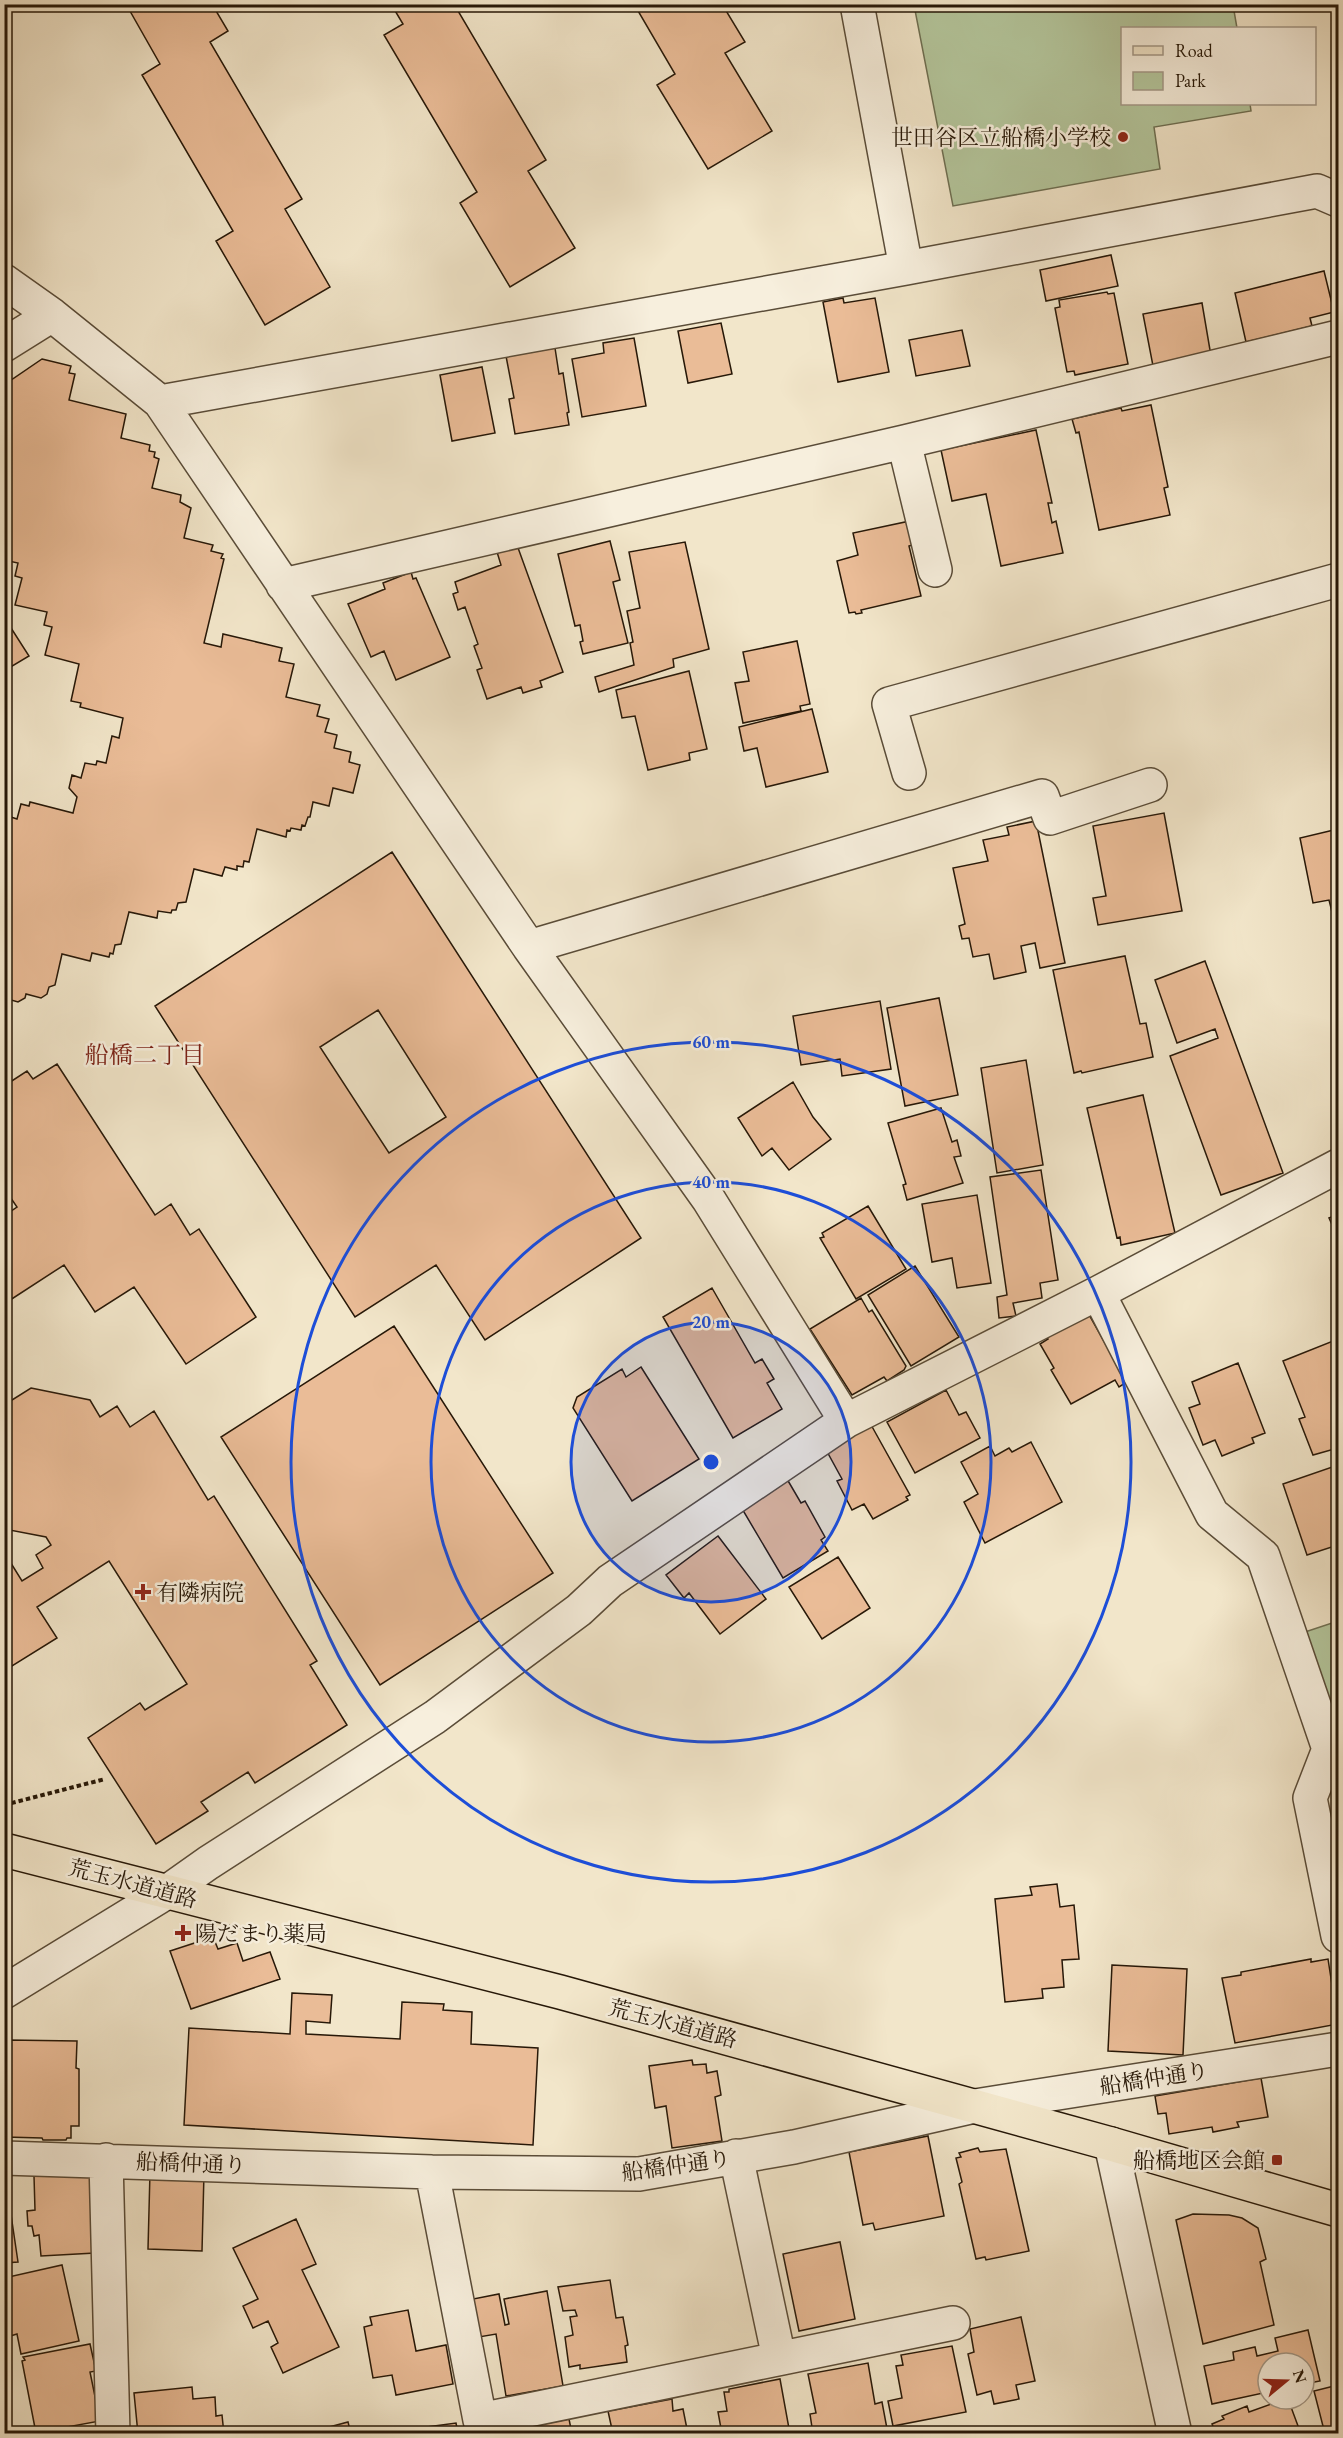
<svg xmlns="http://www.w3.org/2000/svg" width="1343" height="2438" viewBox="0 0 1343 2438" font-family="'EB Garamond','Noto Serif JP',serif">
<rect width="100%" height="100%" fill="#f2e6ca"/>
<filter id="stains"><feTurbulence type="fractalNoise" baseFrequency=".00333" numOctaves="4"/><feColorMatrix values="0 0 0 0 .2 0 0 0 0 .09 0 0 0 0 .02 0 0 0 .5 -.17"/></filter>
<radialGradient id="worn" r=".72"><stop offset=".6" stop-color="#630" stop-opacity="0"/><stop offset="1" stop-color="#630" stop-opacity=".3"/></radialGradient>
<!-- green -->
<path fill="#b4c69c" stroke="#6e6f52" stroke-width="1.5" d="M 914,5 L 1233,5 L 1237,28 L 1122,28 L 1122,104 L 1250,104 L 1251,111 L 1154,127 L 1160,169 L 953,206 Z
M 1338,1621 L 1338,1740 L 1305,1632 Z"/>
<!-- building -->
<path fill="#eabc97" stroke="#271808" stroke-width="1.5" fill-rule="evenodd" d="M 126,4 L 212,4 L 228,31 L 210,42 L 302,199 L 285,209 L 330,287 L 265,325 L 216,241 L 233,231 L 142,75 L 160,64 Z
M 391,4 L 454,4 L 546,160 L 528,171 L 575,248 L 510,287 L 460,203 L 477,192 L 384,35 L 403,24 Z
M 634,4 L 722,4 L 745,42 L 725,53 L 772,131 L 708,169 L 657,85 L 675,74 Z
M 1111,255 L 1118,286 L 1046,301 L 1040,270 Z
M 1324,271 L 1334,312 L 1310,318 L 1312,326 L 1246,342 L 1235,293 Z
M 1107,292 L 1108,294 L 1114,293 L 1128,364 L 1075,375 L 1074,371 L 1067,372 L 1055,308 L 1060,307 L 1059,300 Z
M 843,298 L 844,303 L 875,298 L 889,372 L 838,382 L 823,302 Z
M 1202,303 L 1211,356 L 1153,366 L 1143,314 Z
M 721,323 L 732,374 L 688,383 L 678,331 Z
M 962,330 L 970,366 L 916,376 L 909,340 Z
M 634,338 L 646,406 L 582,417 L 572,359 L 604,353 L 603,343 Z
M 555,348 L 559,374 L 563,373 L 569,412 L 567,413 L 569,425 L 515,434 L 509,399 L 514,398 L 506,356 Z
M 42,359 L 71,366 L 69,373 L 75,374 L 69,400 L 126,414 L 121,438 L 150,445 L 149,451 L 155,452 L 154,457 L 159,459 L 152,488 L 181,495 L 180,502 L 191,508 L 184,538 L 213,545 L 211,551 L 223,554 L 221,558 L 224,559 L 204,643 L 221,647 L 223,634 L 282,648 L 279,661 L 294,664 L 286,697 L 320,705 L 317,716 L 329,719 L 325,732 L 337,735 L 334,748 L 351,752 L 349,762 L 360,765 L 353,793 L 333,788 L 329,806 L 313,802 L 310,817 L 308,817 L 305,826 L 302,825 L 301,830 L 291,828 L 290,831 L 287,830 L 286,837 L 257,829 L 249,862 L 244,861 L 243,867 L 237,866 L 237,870 L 225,867 L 222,876 L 194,869 L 186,902 L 178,903 L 176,910 L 172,910 L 171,913 L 158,911 L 157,918 L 129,912 L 121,944 L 115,945 L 113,954 L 110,953 L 109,957 L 92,953 L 90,961 L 62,954 L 55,985 L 49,987 L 47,994 L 41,998 L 26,994 L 25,998 L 18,1002 L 4,998 L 4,852 L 8,853 L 11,840 L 5,831 L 8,816 L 17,819 L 21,804 L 29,806 L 30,802 L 73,813 L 77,797 L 69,788 L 72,775 L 81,778 L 85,763 L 96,765 L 97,761 L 106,763 L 112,736 L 119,738 L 123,718 L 80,707 L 81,703 L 71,701 L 79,664 L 45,655 L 52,627 L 44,625 L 47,612 L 15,605 L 22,578 L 15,576 L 18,563 L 4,560 L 4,385 Z
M 482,367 L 495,433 L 452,441 L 440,375 Z
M 1151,405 L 1168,487 L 1164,488 L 1170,515 L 1099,530 L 1079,432 L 1076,433 L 1072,419 L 1121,408 L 1122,411 Z
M 1036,430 L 1052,503 L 1048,503 L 1052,523 L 1056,521 L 1063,553 L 1001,566 L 986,494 L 952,501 L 941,450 Z
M 910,521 L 916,544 L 909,546 L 921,596 L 861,610 L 862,613 L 856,614 L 855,612 L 849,613 L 837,561 L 858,555 L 853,533 Z
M 610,541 L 620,580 L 613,582 L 628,643 L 583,654 L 580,642 L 583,641 L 580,625 L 575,626 L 558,554 Z
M 685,542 L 709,649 L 673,659 L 674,667 L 599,692 L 595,677 L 634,665 L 630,643 L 633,642 L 627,611 L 640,608 L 629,552 Z
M 517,545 L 563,672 L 540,681 L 542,687 L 523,693 L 521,687 L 487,699 L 477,670 L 482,668 L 474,646 L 478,644 L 465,607 L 458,610 L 453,594 L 458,592 L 455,582 L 501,565 L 497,552 Z
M 411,572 L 413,579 L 416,578 L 450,657 L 396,680 L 384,651 L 371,657 L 348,604 L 385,589 L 383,583 Z
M 4,617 L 29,656 L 4,671 Z
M 797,641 L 810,704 L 800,706 L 801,711 L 743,723 L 735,683 L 749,681 L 743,652 Z
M 689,671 L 707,749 L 689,753 L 690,760 L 648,770 L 635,716 L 622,718 L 616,690 Z
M 812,709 L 828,772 L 766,787 L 757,748 L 744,751 L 739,727 Z
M 1164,813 L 1182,911 L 1098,925 L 1093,898 L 1106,896 L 1093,826 Z
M 1036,821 L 1065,963 L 1040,968 L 1035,943 L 1021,946 L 1026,972 L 994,979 L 989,954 L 973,957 L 969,938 L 962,939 L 959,926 L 965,924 L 953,868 L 988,861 L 983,840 L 1009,835 L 1007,827 Z
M 1338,829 L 1338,911 L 1332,912 L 1329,900 L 1313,903 L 1300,838 Z
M 392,852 L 641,1238 L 485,1340 L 436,1265 L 355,1317 L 155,1006 ZM 378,1010 L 446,1117 L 389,1153 L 320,1047 Z
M 1125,956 L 1140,1024 L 1146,1023 L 1153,1057 L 1082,1073 L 1081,1071 L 1074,1073 L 1053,970 Z
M 1205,961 L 1283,1173 L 1221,1195 L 1170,1056 L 1218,1038 L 1215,1029 L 1177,1043 L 1155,980 Z
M 939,998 L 958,1095 L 905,1106 L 887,1008 Z
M 880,1001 L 891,1069 L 842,1076 L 840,1059 L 801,1065 L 793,1016 Z
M 1026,1060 L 1043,1165 L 997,1173 L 981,1068 Z
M 57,1064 L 155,1215 L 171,1204 L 190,1235 L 199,1229 L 256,1317 L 186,1364 L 134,1287 L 95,1312 L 64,1265 L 4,1304 L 4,1216 L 17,1207 L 4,1188 L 4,1086 L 27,1071 L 33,1079 Z
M 793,1082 L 813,1117 L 831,1139 L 789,1170 L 772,1148 L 762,1156 L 738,1118 Z
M 1143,1095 L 1175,1233 L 1121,1245 L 1120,1237 L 1117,1238 L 1087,1108 Z
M 941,1108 L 952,1142 L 957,1140 L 961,1156 L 954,1157 L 963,1183 L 907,1200 L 903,1185 L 906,1184 L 888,1123 Z
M 1041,1170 L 1058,1280 L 1040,1283 L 1042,1298 L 1013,1303 L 1016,1316 L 999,1318 L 997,1297 L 1007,1295 L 990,1177 Z
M 977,1195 L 991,1283 L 957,1288 L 952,1258 L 932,1262 L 922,1204 Z
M 868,1206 L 906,1269 L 856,1299 L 820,1238 L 824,1237 L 822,1233 Z
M 1338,1211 L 1338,1238 L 1329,1218 L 1337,1215 L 1336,1212 Z
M 915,1266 L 959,1337 L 911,1366 L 868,1295 Z
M 712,1288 L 755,1363 L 762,1359 L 774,1379 L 767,1383 L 782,1409 L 733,1438 L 663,1317 Z
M 861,1298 L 869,1312 L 872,1310 L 906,1366 L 904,1370 L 887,1381 L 884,1377 L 852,1395 L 810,1329 Z
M 1088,1313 L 1127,1382 L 1119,1387 L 1115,1380 L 1071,1404 L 1051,1370 L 1054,1368 L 1040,1344 L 1048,1339 L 1046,1336 Z
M 394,1326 L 553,1573 L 380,1685 L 221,1437 Z
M 1338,1339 L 1338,1448 L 1313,1455 L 1299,1419 L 1305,1417 L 1283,1361 Z
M 1238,1363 L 1265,1433 L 1252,1438 L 1254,1443 L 1222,1456 L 1215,1440 L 1203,1445 L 1189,1408 L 1200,1404 L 1192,1382 Z
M 641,1367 L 699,1459 L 632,1501 L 573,1408 L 577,1397 L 622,1369 L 626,1377 Z
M 31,1388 L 90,1400 L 100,1417 L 117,1406 L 130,1427 L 154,1411 L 208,1500 L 214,1496 L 317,1661 L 310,1665 L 347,1725 L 255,1783 L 248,1772 L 201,1802 L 208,1811 L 156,1844 L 88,1738 L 140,1703 L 145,1710 L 187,1684 L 109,1561 L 37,1607 L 57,1638 L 4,1671 L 4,1562 L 9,1560 L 22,1581 L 43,1568 L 36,1555 L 51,1545 L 46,1537 L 4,1529 L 4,1405 Z
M 946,1390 L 959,1415 L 966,1412 L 980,1438 L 915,1473 L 887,1422 Z
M 870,1423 L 910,1495 L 906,1497 L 908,1500 L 873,1519 L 864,1504 L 852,1510 L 837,1481 L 842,1479 L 824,1446 Z
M 1031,1442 L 1062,1502 L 985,1543 L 964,1502 L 978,1494 L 961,1462 L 990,1446 L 995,1456 L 1009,1448 L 1012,1452 Z
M 1338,1465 L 1338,1545 L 1307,1555 L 1283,1484 Z
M 787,1479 L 801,1503 L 805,1501 L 825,1537 L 821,1540 L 828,1551 L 783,1578 L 741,1507 Z
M 718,1536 L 766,1599 L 720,1634 L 689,1593 L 684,1598 L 666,1575 Z
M 838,1557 L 870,1608 L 822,1639 L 789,1587 Z
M 1057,1884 L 1060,1907 L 1074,1905 L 1079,1959 L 1062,1960 L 1064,1987 L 1042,1989 L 1043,1998 L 1005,2002 L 995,1899 L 1032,1895 L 1030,1887 Z
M 213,1937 L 218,1949 L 237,1943 L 243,1961 L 270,1952 L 280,1979 L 191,2009 L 170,1951 Z
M 1311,1959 L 1311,1962 L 1328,1959 L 1338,2024 L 1235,2043 L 1222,1978 L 1241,1975 L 1241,1972 Z
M 1112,1965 L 1187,1969 L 1183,2055 L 1108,2051 Z
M 292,1993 L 332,1995 L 330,2023 L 306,2021 L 306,2034 L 400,2039 L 402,2002 L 444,2004 L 443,2010 L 472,2012 L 471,2044 L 538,2048 L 533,2145 L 184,2125 L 189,2028 L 290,2034 Z
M 7,2040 L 77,2041 L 76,2068 L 79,2069 L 79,2126 L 71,2126 L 71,2138 L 67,2138 L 66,2140 L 43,2140 L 42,2138 L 5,2137 Z
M 692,2060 L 693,2065 L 706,2064 L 707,2073 L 717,2071 L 721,2095 L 715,2097 L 722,2141 L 672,2148 L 666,2106 L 655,2108 L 649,2066 Z
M 1261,2078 L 1268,2117 L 1237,2122 L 1239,2127 L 1213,2132 L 1212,2127 L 1169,2134 L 1166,2113 L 1158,2114 L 1155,2096 Z
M 928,2136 L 944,2216 L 875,2230 L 873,2223 L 863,2225 L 849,2152 Z
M 978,2148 L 980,2152 L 1006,2149 L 1029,2251 L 986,2260 L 985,2257 L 976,2259 L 959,2184 L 962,2182 L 956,2158 L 961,2157 L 959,2153 Z
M 150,2172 L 204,2173 L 202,2251 L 148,2249 Z
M 93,2173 L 95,2253 L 41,2256 L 39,2235 L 34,2236 L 32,2226 L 28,2226 L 27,2211 L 35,2210 L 34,2176 Z
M 4,2181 L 6,2181 L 18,2262 L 4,2263 Z
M 1193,2214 L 1229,2215 L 1242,2218 L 1258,2228 L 1266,2259 L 1260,2262 L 1274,2325 L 1203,2344 L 1176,2220 Z
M 296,2219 L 316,2264 L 302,2270 L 339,2347 L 283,2373 L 271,2347 L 278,2343 L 268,2321 L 253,2328 L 243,2306 L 258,2299 L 233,2248 Z
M 840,2242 L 855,2319 L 799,2331 L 783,2254 Z
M 62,2265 L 79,2341 L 21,2354 L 17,2334 L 7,2337 L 4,2323 L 4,2296 L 8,2296 L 4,2278 Z
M 610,2280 L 616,2318 L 623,2317 L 628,2345 L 625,2346 L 627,2362 L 580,2369 L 580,2365 L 569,2367 L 565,2337 L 573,2335 L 570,2317 L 577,2316 L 575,2310 L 563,2311 L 558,2287 Z
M 547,2291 L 563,2386 L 506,2396 L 496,2334 L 479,2337 L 473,2299 L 499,2294 L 505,2325 L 509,2324 L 504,2299 Z
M 408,2310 L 416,2351 L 446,2345 L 453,2384 L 396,2395 L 392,2375 L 373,2378 L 364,2327 L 372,2325 L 370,2317 Z
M 1021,2317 L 1035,2381 L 1016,2385 L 1019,2399 L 994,2404 L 991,2391 L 977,2395 L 968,2354 L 974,2352 L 970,2329 Z
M 1308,2330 L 1320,2381 L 1304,2384 L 1304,2363 L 1268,2363 L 1268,2392 L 1212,2404 L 1204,2366 L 1234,2360 L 1233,2352 L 1255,2347 L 1257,2356 L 1278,2351 L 1275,2338 Z
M 90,2344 L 96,2371 L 90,2372 L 100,2421 L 40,2432 L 39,2427 L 35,2428 L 22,2361 L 25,2360 L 23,2357 Z
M 952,2346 L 966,2412 L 893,2426 L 888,2401 L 902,2398 L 896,2366 L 903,2365 L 901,2355 Z
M 868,2363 L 875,2404 L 882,2402 L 888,2434 L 813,2434 L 810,2414 L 816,2413 L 808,2374 Z
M 780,2379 L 790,2434 L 722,2434 L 718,2412 L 727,2411 L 724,2392 L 729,2392 L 729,2389 Z
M 1338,2385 L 1338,2434 L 1325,2434 L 1314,2391 Z
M 192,2387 L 193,2399 L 215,2397 L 216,2416 L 222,2415 L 224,2434 L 138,2434 L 134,2393 Z
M 672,2399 L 673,2411 L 683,2409 L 688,2434 L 613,2434 L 608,2411 Z
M 1285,2399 L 1288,2399 L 1301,2434 L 1216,2434 L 1212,2424 L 1224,2419 L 1222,2416 L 1247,2406 L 1249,2412 Z
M 569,2419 L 572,2434 L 511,2434 L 511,2430 Z
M 348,2422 L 351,2434 L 303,2434 Z
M 456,2423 L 458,2434 L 382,2434 L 382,2433 Z"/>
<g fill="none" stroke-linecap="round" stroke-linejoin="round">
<defs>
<path id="minor" d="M 857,4 L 906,268
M 4,281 L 52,315 L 160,402 L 529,947 L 709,1200 L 846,1421
M 4,345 L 52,315
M 160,402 L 906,268 L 1317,191 L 1338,200
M 904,442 L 935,570
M 283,585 L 904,442 L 1338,337
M 909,773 L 889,704 L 1338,580
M 529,947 L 1042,796 L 1050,818 L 1150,785
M 1098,1293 L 1212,1514 L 1263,1556 L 1329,1749 L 1310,1798 L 1338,1936
M 4,1992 L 167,1892 L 208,1863 L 435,1717 L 579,1610 L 610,1581 L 846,1421 L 1098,1293 L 1338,1166
M 1111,2144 L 1175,2434
M 736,2156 L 779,2358
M 4,2158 L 432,2172 L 639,2174 L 794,2147 L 975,2106 L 1338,2049
M 106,2160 L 113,2434
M 432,2172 L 480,2420 L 953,2323"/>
<path id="major" d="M 4,1850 L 560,1992 L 1111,2144 L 1338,2210"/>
</defs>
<!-- minor casing -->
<use href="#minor" stroke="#5a4c38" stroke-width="36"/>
<!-- major casing -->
<use href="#major" stroke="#271808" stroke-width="36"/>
<!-- path -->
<path stroke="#271808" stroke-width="4" stroke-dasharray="4.5 3" stroke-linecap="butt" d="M 4,1805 L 105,1779"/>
<!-- minor -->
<use href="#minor" stroke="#f7efdd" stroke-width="33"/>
<!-- major -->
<use href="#major" stroke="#f2e6ca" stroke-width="33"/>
</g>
<!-- distance rings -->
<circle cx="711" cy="1462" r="140" fill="#1d4ed8" fill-opacity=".12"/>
<g fill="none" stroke="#1d4ed8" stroke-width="3">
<circle cx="711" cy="1462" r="140"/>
<circle cx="711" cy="1462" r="280"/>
<circle cx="711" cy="1462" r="420"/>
</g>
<!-- markers -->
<g fill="#8f2418" stroke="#f7efdd" stroke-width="2">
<circle cx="1123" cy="137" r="6"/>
<path d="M140 1583h6v6h6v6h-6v6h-6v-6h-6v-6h6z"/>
<path d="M180 1924h6v6h6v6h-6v6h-6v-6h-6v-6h6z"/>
<rect x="1271" y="2154" width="12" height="12" rx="3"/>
</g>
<g text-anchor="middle" stroke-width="5" stroke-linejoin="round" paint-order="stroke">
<!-- poi labels -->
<g font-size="22" fill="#271808" stroke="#f7efdd" text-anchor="end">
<text x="1111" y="145">世田谷区立船橋小学校</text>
<text x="156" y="1600" text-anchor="start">有隣病院</text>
<text x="195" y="1941" text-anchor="start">陽だまり薬局</text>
<text x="1265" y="2168">船橋地区会館</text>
</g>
<!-- street labels -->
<g font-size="22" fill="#271808" stroke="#f7efdd">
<text transform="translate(133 1883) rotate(15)" y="8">荒玉水道道路</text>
<text transform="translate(673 2023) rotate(15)" y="8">荒玉水道道路</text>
<text transform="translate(1154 2078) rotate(-9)" y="8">船橋仲通り</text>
<text transform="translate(191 2163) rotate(2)" y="8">船橋仲通り</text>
<text transform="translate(676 2165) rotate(-8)" y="8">船橋仲通り</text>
</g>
<!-- neighbourhood labels -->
<g font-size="24" fill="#7a1f14" stroke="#f7efdd">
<text x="145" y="1063">船橋二丁目</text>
</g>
</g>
<circle cx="711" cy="1462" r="9" fill="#1d4ed8" stroke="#f7efdd" stroke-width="3"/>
<g font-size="18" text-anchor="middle" font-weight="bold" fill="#1d4ed8" stroke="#f7efdd" stroke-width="5" stroke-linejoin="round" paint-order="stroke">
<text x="711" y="1048">60 m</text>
<text x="711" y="1188">40 m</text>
<text x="711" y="1328">20 m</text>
</g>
<!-- margin -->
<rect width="1343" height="2438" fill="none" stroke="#f2e6ca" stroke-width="24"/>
<rect x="6" y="6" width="1331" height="2426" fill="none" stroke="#271808" stroke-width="3"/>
<rect x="12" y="12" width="1319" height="2414" fill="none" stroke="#271808" stroke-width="1.5"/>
<!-- legend -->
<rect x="1121" y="27" width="195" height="78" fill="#f7efdd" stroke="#a49988" stroke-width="1.5"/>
<rect x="1133" y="46" width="30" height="9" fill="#f2e6ca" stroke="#a49988" stroke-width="1.5"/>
<text x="1175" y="57" font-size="18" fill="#271808">Road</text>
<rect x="1133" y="72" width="30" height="18" fill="#b4c69c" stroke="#a49988" stroke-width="1.5"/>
<text x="1175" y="87" font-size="18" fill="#271808">Park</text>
<!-- north arrow -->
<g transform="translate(1286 2381) rotate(71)"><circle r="28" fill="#f7efdd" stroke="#a49988" stroke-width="1.5"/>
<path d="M0-4.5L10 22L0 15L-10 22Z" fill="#8f2418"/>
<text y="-9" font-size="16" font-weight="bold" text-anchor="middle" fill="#271808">N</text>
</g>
<rect width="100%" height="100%" filter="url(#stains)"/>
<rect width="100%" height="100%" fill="url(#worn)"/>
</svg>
